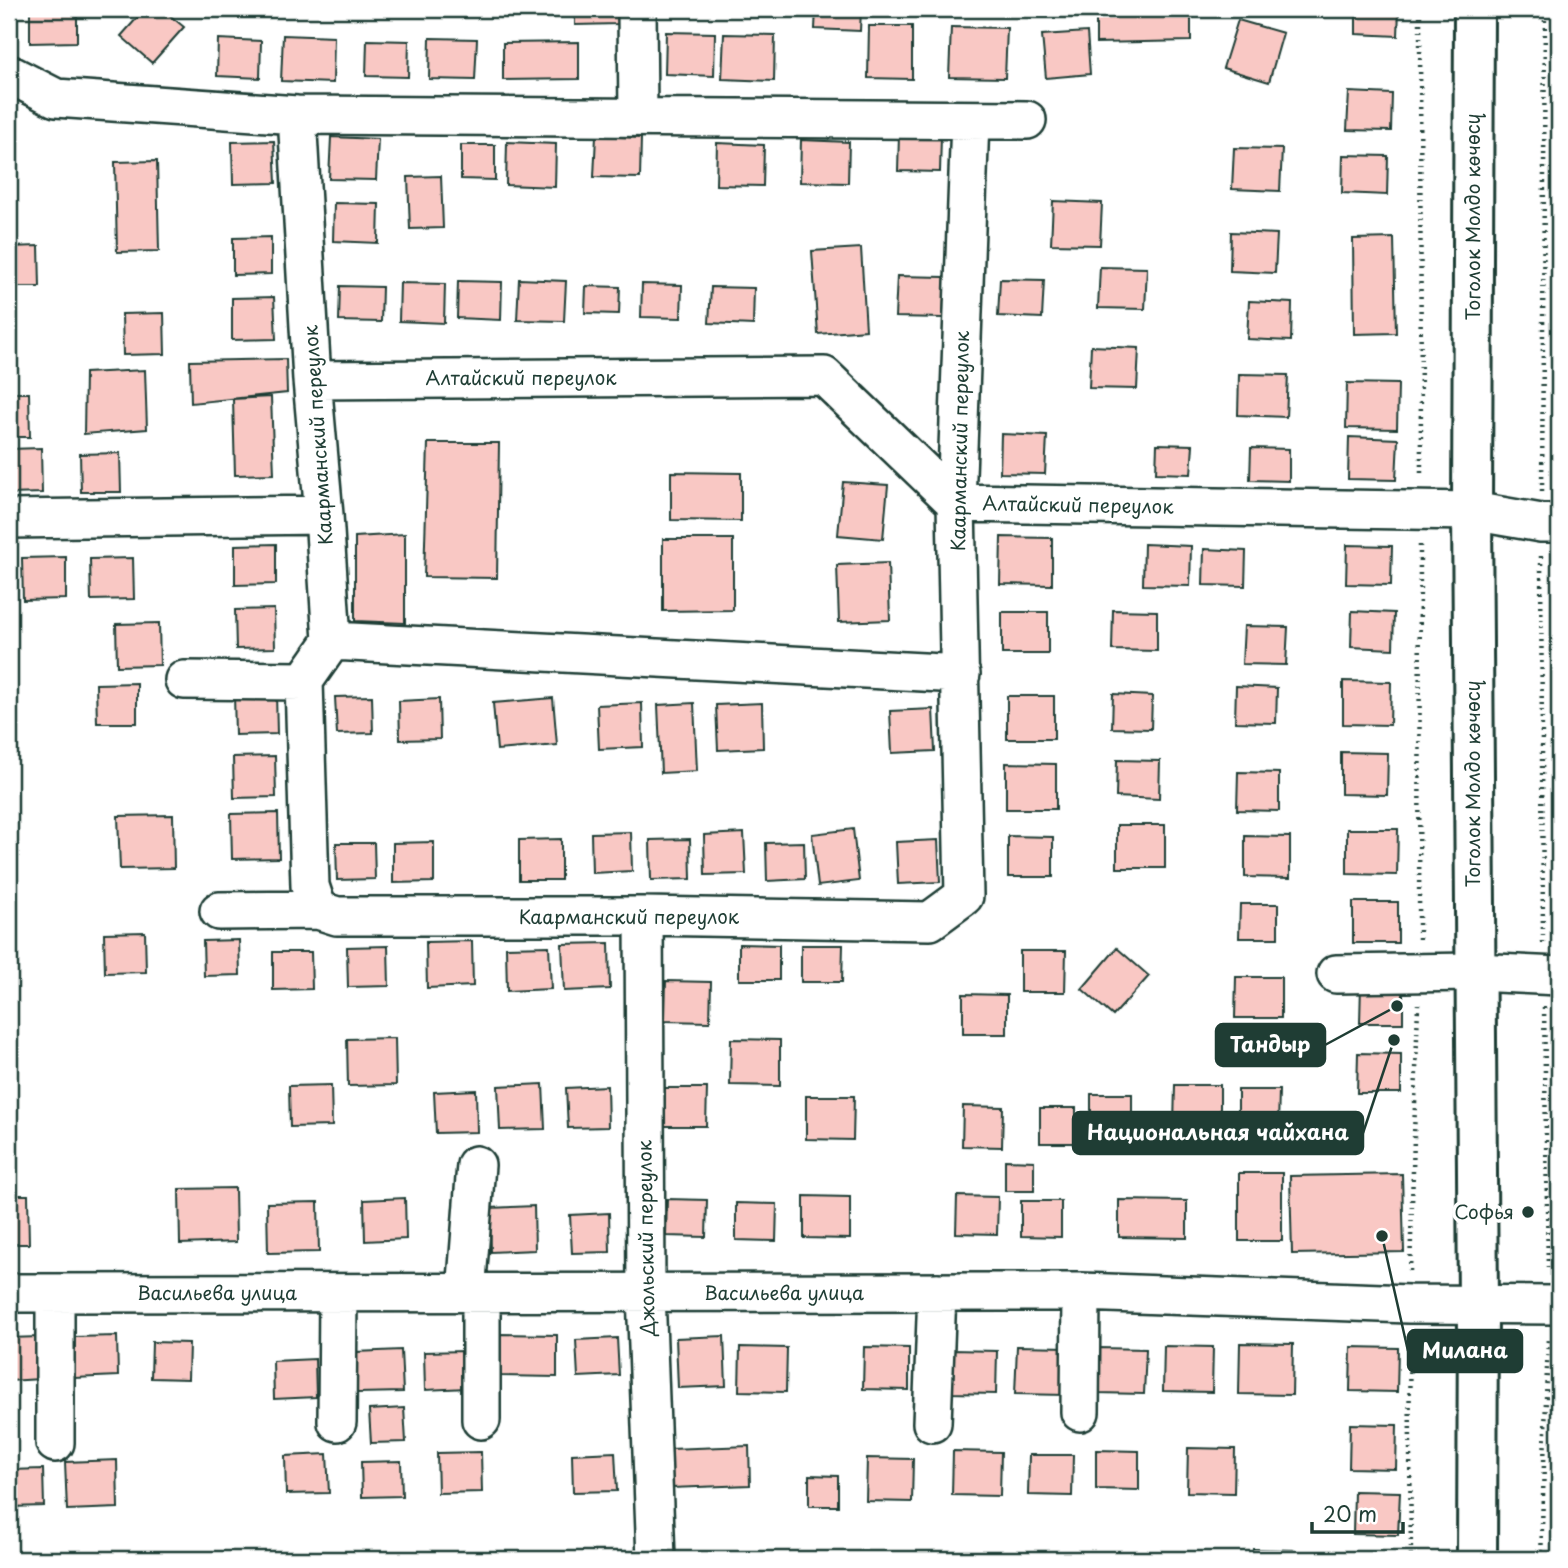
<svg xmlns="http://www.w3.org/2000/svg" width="1568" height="1568" viewBox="0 0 1568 1568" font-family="'Playpen Sans',sans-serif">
<rect width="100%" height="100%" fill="#fff"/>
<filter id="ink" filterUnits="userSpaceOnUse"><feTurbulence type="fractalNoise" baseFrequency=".0143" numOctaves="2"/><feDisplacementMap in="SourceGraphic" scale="14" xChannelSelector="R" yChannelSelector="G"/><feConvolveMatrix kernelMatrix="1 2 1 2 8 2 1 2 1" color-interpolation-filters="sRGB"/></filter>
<g filter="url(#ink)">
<!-- building -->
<path fill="#f9c8c4" stroke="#1f3d34" stroke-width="2" d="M 30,9 L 77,9 L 77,42 L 30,43 Z
M 145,9 L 162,9 L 184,27 L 152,63 L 121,36 Z
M 575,9 L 617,9 L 618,24 L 575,25 Z
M 816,9 L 861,9 L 860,31 L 815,29 Z
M 1096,9 L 1191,9 L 1191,41 L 1096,43 Z
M 1356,9 L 1399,9 L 1398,36 L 1356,34 Z
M 1238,20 L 1283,33 L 1269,82 L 1223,68 Z
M 869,26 L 912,26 L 912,79 L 868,78 Z
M 951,27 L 1007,28 L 1005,78 L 949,77 Z
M 666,32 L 715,33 L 714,76 L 665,74 Z
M 1087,32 L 1090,74 L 1046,78 L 1042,35 Z
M 724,34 L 775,35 L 774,81 L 722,79 Z
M 283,35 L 334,37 L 333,83 L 281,81 Z
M 430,38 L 477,39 L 475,80 L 429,79 Z
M 218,39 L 261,41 L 260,78 L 217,76 Z
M 367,40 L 409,41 L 408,77 L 366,76 Z
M 579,42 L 579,79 L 503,80 L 503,43 Z
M 1349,92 L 1392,94 L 1391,131 L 1347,130 Z
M 899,134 L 941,136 L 940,172 L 898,171 Z
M 596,136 L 641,138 L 640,178 L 594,177 Z
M 331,137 L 378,139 L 376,180 L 329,179 Z
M 801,140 L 849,142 L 848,183 L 800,182 Z
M 274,141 L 276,183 L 233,184 L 232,142 Z
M 507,142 L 556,144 L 555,187 L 506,185 Z
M 717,143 L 764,145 L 763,186 L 716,185 Z
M 461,145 L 495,145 L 495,180 L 461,179 Z
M 1234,148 L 1282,149 L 1280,191 L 1232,189 Z
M 1343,155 L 1388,156 L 1387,195 L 1342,193 Z
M 157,161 L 159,251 L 117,252 L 115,162 Z
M 441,176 L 443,228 L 410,229 L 408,177 Z
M 1053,201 L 1102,203 L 1100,245 L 1051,244 Z
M 334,203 L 379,204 L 378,243 L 333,241 Z
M 1231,232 L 1277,234 L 1275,273 L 1230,271 Z
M 271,237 L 271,274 L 233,275 L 233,238 Z
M 1394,238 L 1396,333 L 1354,334 L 1353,239 Z
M 39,246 L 40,287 L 9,287 L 9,247 Z
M 861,248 L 866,330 L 818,334 L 812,251 Z
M 1100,267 L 1147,268 L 1145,309 L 1098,308 Z
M 897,276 L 945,277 L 943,318 L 895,317 Z
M 519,279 L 566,281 L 564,321 L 517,320 Z
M 1000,279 L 1044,280 L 1042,318 L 998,316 Z
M 458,281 L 502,282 L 501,320 L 457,318 Z
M 400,283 L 445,284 L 444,323 L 399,321 Z
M 642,284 L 682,285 L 681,318 L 641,317 Z
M 340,286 L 382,287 L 381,322 L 339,321 Z
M 586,286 L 620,287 L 619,314 L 585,313 Z
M 711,287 L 754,288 L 753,325 L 709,323 Z
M 274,297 L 276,339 L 232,340 L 232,298 Z
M 1249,301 L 1292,303 L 1291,341 L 1247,339 Z
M 164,313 L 165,354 L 123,355 L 122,314 Z
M 1091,346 L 1139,348 L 1137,389 L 1089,388 Z
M 286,359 L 287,393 L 191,403 L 190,361 Z
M 145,370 L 147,429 L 84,434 L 85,373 Z
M 1239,374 L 1288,375 L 1286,417 L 1238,415 Z
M 1347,383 L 1398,384 L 1397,429 L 1346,428 Z
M 9,393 L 29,393 L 30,437 L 9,437 Z
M 271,397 L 274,474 L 235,475 L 233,399 Z
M 1001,434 L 1047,436 L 1045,474 L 1000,473 Z
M 1349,437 L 1398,439 L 1396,480 L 1348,479 Z
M 428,443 L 499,443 L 497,578 L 424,577 Z
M 1157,444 L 1193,445 L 1191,474 L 1156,473 Z
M 41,448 L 42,493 L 9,494 L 9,449 Z
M 1251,448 L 1289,449 L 1289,481 L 1250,480 Z
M 120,453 L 121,492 L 81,492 L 80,454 Z
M 671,472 L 741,473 L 741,521 L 671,520 Z
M 843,482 L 888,485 L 883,539 L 838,535 Z
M 405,534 L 405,623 L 355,621 L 355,537 Z
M 1001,537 L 1052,538 L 1052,585 L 1000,584 Z
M 663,539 L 733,539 L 733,610 L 663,611 Z
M 276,544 L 276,584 L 235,585 L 235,545 Z
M 1144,544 L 1191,546 L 1190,586 L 1143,585 Z
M 1347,545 L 1392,546 L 1391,585 L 1346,584 Z
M 1204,549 L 1246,551 L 1245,586 L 1203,585 Z
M 66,557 L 66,599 L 23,600 L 22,558 Z
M 133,558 L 134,599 L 91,600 L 90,559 Z
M 888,563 L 890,620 L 839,622 L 837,565 Z
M 274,609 L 275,648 L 236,649 L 235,610 Z
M 1113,610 L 1157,611 L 1157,651 L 1112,650 Z
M 1352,611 L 1394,613 L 1393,649 L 1351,647 Z
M 1002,612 L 1048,612 L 1048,654 L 1002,654 Z
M 159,623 L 160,665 L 117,666 L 116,624 Z
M 1244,626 L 1288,627 L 1286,665 L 1242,664 Z
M 1343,681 L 1391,682 L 1390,725 L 1343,724 Z
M 137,683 L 137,723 L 97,723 L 96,684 Z
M 1236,686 L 1277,688 L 1276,723 L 1235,722 Z
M 276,693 L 277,734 L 235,735 L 234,694 Z
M 1113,694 L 1152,696 L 1151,729 L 1112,728 Z
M 372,696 L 373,733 L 337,734 L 335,697 Z
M 1007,696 L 1054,696 L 1054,739 L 1007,739 Z
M 553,698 L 557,745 L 497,750 L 493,703 Z
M 439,699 L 440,739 L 400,740 L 399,701 Z
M 642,703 L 643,747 L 599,749 L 597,705 Z
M 694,703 L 697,771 L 661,773 L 658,705 Z
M 762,703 L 763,748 L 718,750 L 716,705 Z
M 933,709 L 935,751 L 892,753 L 890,711 Z
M 1341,752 L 1388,753 L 1387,795 L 1341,794 Z
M 275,756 L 276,797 L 234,798 L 233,757 Z
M 1117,760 L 1160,761 L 1159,799 L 1116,797 Z
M 1006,763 L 1056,764 L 1056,809 L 1006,809 Z
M 1238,772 L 1279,773 L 1279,811 L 1237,810 Z
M 278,813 L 279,858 L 232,859 L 231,814 Z
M 173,815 L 174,868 L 120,869 L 118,816 Z
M 1117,825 L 1165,825 L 1165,868 L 1117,868 Z
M 853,829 L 859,881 L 818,886 L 812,834 Z
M 1347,829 L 1398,829 L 1397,875 L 1347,874 Z
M 631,832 L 632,871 L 592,873 L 591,833 Z
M 744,833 L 746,874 L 705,875 L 704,835 Z
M 1008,836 L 1053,837 L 1053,877 L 1008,877 Z
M 1245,836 L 1290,837 L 1290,878 L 1245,877 Z
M 561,839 L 561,880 L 519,880 L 519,840 Z
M 690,839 L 691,879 L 651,880 L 650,840 Z
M 938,840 L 940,882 L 898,884 L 896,842 Z
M 434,842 L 434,882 L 393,883 L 393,843 Z
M 804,842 L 805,879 L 767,881 L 766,843 Z
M 336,843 L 374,843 L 375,879 L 337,880 Z
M 1353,902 L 1398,902 L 1398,943 L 1353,943 Z
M 1240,904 L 1278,904 L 1278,938 L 1239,938 Z
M 145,932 L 146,972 L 105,973 L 104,933 Z
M 239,940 L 240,975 L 204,976 L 203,941 Z
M 472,941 L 473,986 L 427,988 L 426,942 Z
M 609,943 L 610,989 L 564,991 L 562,944 Z
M 739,944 L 779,945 L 779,980 L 739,980 Z
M 801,945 L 843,945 L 842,982 L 801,982 Z
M 388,946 L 389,986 L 348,987 L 347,947 Z
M 549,946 L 551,989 L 507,991 L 506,947 Z
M 1117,948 L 1149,976 L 1113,1016 L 1082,989 Z
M 1020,951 L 1066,951 L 1065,992 L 1020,992 Z
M 273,952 L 311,952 L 312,989 L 273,990 Z
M 1236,977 L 1281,977 L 1281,1018 L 1235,1018 Z
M 666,981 L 711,982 L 710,1022 L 665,1021 Z
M 1361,985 L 1403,985 L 1403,1023 L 1360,1023 Z
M 963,994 L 1007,995 L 1007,1034 L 963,1034 Z
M 395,1038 L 396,1085 L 348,1086 L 347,1039 Z
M 731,1039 L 780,1040 L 780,1086 L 730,1085 Z
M 1358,1053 L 1401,1054 L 1401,1093 L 1357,1093 Z
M 543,1084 L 545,1129 L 500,1130 L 498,1086 Z
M 331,1085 L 332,1126 L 290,1127 L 289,1086 Z
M 1175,1085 L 1220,1085 L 1220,1126 L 1174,1126 Z
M 607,1086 L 608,1127 L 568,1128 L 566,1088 Z
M 665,1088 L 707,1088 L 706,1126 L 665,1126 Z
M 476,1090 L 477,1132 L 436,1133 L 434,1092 Z
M 1238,1090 L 1279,1090 L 1278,1126 L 1238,1126 Z
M 1091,1094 L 1132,1094 L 1132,1130 L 1091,1130 Z
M 806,1096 L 854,1096 L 853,1140 L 806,1139 Z
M 963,1106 L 1003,1107 L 1002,1147 L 962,1146 Z
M 1040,1108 L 1076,1108 L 1076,1143 L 1040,1143 Z
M 1005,1160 L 1034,1161 L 1034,1191 L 1005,1191 Z
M 1239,1173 L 1282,1173 L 1282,1241 L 1239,1241 Z
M 1402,1174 L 1404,1252 L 1292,1254 L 1290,1176 Z
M 235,1188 L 236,1242 L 180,1244 L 179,1189 Z
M 9,1195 L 28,1195 L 29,1244 L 9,1244 Z
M 804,1196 L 850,1197 L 850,1239 L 804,1238 Z
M 957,1196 L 998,1197 L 997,1234 L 956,1233 Z
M 405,1198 L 406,1239 L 365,1241 L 364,1200 Z
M 667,1199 L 707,1200 L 706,1237 L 666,1236 Z
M 1119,1200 L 1187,1201 L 1187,1238 L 1119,1237 Z
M 1021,1201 L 1061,1201 L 1061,1237 L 1021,1236 Z
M 318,1202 L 319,1252 L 268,1253 L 267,1203 Z
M 736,1203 L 777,1204 L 776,1241 L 736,1240 Z
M 534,1206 L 535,1250 L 491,1252 L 490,1208 Z
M 609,1213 L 610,1252 L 572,1253 L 570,1215 Z
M 498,1334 L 557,1335 L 557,1377 L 498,1376 Z
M 117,1336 L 118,1376 L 74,1378 L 73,1337 Z
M 724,1336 L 726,1386 L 678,1388 L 676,1338 Z
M 39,1337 L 40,1379 L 9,1381 L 9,1338 Z
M 617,1338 L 619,1375 L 578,1377 L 576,1340 Z
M 152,1342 L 189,1343 L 188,1379 L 151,1378 Z
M 1240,1343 L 1293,1344 L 1292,1395 L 1239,1394 Z
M 1017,1346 L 1068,1347 L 1066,1395 L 1015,1394 Z
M 1164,1346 L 1213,1347 L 1212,1392 L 1163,1391 Z
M 740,1347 L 787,1348 L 786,1392 L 739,1391 Z
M 864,1347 L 909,1348 L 909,1390 L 863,1389 Z
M 1351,1347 L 1398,1348 L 1397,1392 L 1350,1391 Z
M 1098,1348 L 1146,1349 L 1144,1394 L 1097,1393 Z
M 401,1350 L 403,1392 L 357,1393 L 356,1352 Z
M 951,1350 L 997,1351 L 996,1394 L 950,1393 Z
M 465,1351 L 467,1388 L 425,1390 L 424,1352 Z
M 315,1359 L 316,1397 L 274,1399 L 273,1361 Z
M 404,1408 L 406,1442 L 371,1443 L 369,1410 Z
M 1350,1424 L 1397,1425 L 1396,1469 L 1349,1468 Z
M 749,1446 L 750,1485 L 671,1488 L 670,1449 Z
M 1188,1448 L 1235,1449 L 1234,1493 L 1187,1492 Z
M 1096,1450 L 1139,1451 L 1139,1490 L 1096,1489 Z
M 953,1451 L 1001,1452 L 1000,1496 L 952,1495 Z
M 481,1452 L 482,1492 L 438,1493 L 437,1453 Z
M 615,1452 L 617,1491 L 573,1492 L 572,1454 Z
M 327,1454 L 329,1493 L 286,1494 L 285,1456 Z
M 1029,1455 L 1073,1455 L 1072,1496 L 1028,1495 Z
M 867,1458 L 913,1459 L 912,1502 L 866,1501 Z
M 117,1460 L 118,1508 L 67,1510 L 65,1462 Z
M 401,1461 L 402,1496 L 362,1497 L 361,1462 Z
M 43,1469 L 44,1506 L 9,1507 L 9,1470 Z
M 809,1475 L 838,1476 L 838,1506 L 809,1506 Z
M 1557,1489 L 1559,1489 L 1559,1524 L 1558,1524 Z
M 1354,1491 L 1400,1492 L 1398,1535 L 1353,1534 Z
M 1253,1549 L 1293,1550 L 1293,1559 L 1253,1559 Z"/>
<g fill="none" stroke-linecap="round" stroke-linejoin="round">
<defs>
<path id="minor" d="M 637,9 L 638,117
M 9,74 L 56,98 L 297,115 L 1027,120
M 297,115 L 312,380 L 324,515 L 332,641 L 304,681 L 310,886 L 318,910 L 337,916 L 644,916 L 930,921 L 964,896 L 956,503 L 970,120
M 312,380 L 824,376 L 956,503 L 1472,511 L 1541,523 L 1559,523
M 9,519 L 324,515
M 332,641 L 961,674
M 184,680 L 304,681
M 219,911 L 318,910
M 644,916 L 646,1293 L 656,1559
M 1336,974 L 1474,972 L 1559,976
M 9,1293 L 1081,1292 L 1409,1304 L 1559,1305
M 55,1293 L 55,1443
M 466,1293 L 476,1165
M 481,1293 L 481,1420
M 1080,1412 L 1081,1292
M 337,1422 L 338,1293
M 932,1423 L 937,1292"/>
<path id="major" d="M 1474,9 L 1472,511 L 1478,1304 L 1477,1559"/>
</defs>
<!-- minor casing -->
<use href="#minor" stroke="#1f3d34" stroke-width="42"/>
<!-- major casing -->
<use href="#major" stroke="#1f3d34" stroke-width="44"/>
<!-- path -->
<path stroke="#1f3d34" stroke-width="4.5" stroke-dasharray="2 5" stroke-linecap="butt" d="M 1420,9 L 1421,477
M 1542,491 L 1545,9
M 1541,556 L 1543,943
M 1419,939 L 1420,542
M 1544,1007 L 1548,1271
M 1410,1271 L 1418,1004
M 1409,1336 L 1411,1559
M 1541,1559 L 1548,1336"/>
<!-- minor -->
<use href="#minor" stroke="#fff" stroke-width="37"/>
<!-- major -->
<use href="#major" stroke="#fff" stroke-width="38"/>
</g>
</g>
<!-- markers -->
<circle fill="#1f3d34" stroke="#fff" stroke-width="2.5" cx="1528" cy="1212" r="7"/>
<g text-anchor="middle" stroke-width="7" stroke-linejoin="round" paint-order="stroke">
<!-- street labels -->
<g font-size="19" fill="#1f3d34" stroke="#fff">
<text transform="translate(1473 217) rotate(-90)" y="7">Тоголок Молдо көчөсү</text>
<text x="521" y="385">Алтайский переулок</text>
<text transform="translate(318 435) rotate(-94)" y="7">Каарманский переулок</text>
<text transform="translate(960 441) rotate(-89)" y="7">Каарманский переулок</text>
<text transform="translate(1078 505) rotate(1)" y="7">Алтайский переулок</text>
<text transform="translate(1473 784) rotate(-90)" y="7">Тоголок Молдо көчөсү</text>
<text x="629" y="924">Каарманский переулок</text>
<text transform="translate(646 1238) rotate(-91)" y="7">Джольский переулок</text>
<text x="217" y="1300">Васильева улица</text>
<text x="784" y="1300">Васильева улица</text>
</g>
<!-- poi labels -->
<g font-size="19" fill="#1f3d34" stroke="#fff" text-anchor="end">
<text x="1514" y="1219">Софья</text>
</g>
</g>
<!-- callouts -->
<path fill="none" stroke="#1f3d34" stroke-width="2.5" d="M1397 1006L1325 1045M1394 1040L1363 1133M1382 1236L1408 1351"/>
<g fill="#1f3d34" stroke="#fff" stroke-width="2.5">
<circle cx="1397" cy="1006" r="7"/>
<circle cx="1394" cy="1040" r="7"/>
<circle cx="1382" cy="1236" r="7"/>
</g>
<g fill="#1f3d34" stroke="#1f3d34" stroke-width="2.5">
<rect x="1216" y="1024" width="109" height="42" rx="7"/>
<rect x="1073" y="1112" width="290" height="42" rx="7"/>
<rect x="1408" y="1330" width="114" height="42" rx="7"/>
</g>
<g font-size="21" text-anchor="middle" font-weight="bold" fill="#fff">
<text x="1270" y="1052">Тандыр</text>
<text x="1218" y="1140">Национальная чайхана</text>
<text x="1465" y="1358">Милана</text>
</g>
<!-- margin -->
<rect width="1568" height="1568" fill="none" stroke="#fff" stroke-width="35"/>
<rect x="18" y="18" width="1533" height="1533" fill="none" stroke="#1f3d34" stroke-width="2.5" filter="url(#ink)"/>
<!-- scale -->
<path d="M1312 1522v10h91v-10" fill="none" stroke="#1f3d34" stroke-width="3.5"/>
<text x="1323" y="1522" font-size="21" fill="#1f3d34" stroke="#ffffff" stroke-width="5" paint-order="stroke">20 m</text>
</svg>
